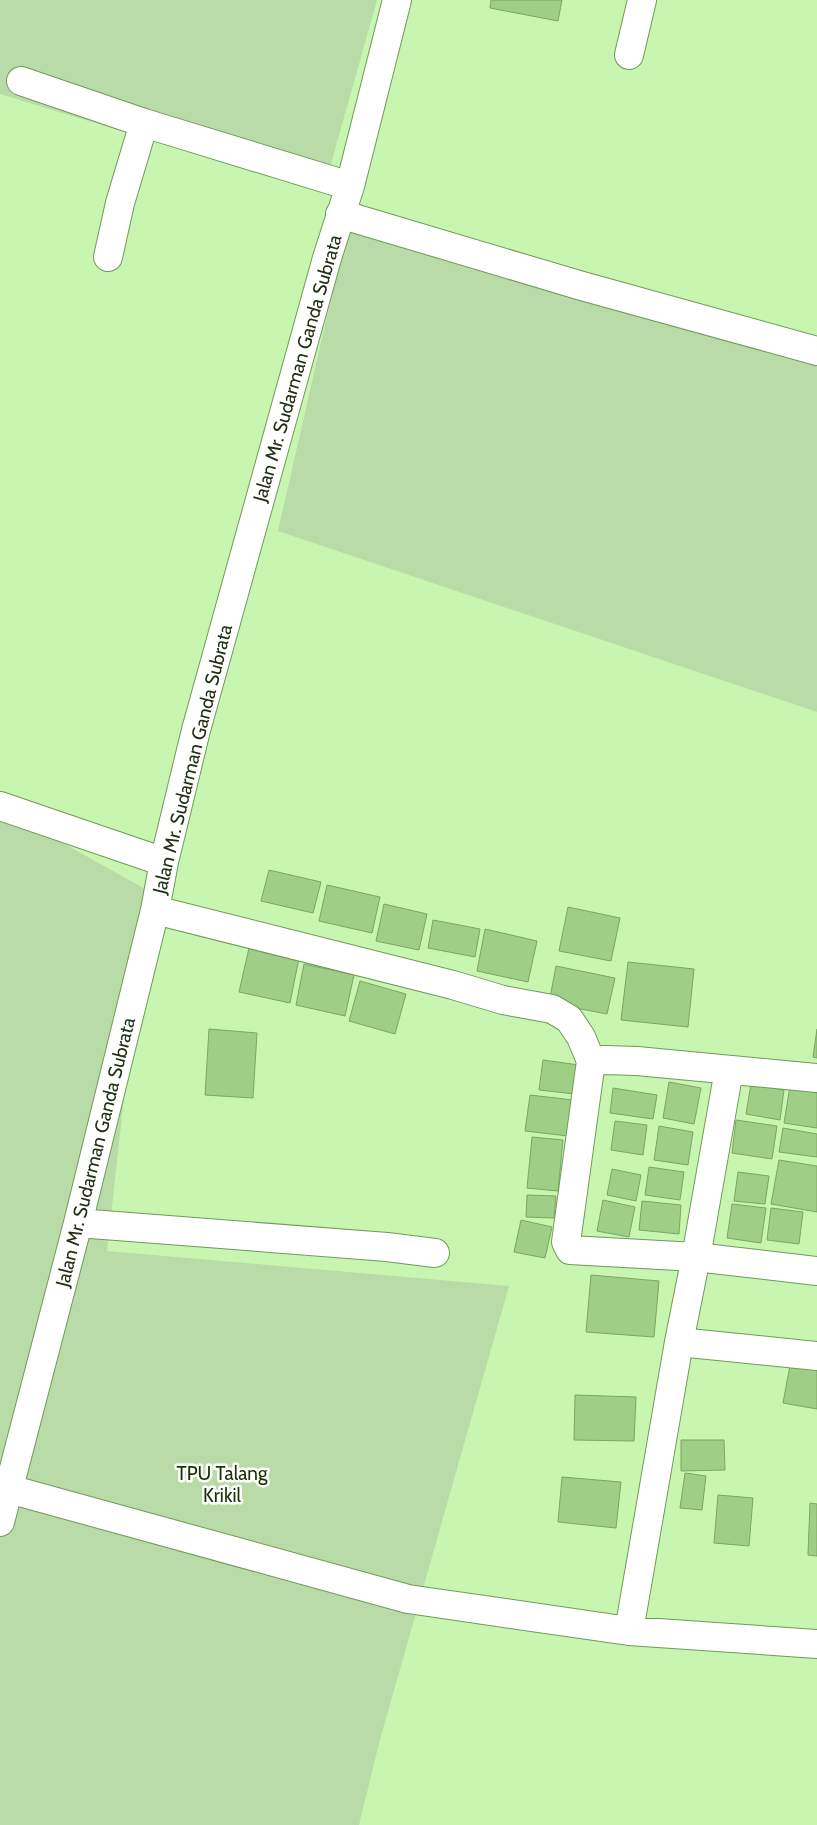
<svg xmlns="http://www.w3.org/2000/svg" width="817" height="1825" viewBox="0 0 817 1825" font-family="Cabin,sans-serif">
<rect width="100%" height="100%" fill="#c8f5b0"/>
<!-- green -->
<path fill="#b9dba8" d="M 0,0 L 377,0 L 323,192 L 0,94 Z
M 350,215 L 817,352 L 817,712 L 278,531 Z
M 0,808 L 147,890 L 107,1251 L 509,1286 L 379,1743 L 359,1825 L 0,1825 Z"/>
<!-- building -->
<path fill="#9fcf86" stroke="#7ba564" d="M 491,0 L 562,0 L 558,21 L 490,8 Z
M 269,870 L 321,882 L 313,913 L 261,901 Z
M 327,885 L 380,897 L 372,933 L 319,921 Z
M 384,904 L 427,914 L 419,950 L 376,941 Z
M 568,907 L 620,918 L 611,961 L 559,951 Z
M 433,920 L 480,929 L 475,957 L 428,948 Z
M 485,929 L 537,941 L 528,982 L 477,971 Z
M 249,948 L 299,958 L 290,1003 L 239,992 Z
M 628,962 L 694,969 L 688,1027 L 621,1020 Z
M 304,964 L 354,975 L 345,1016 L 296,1005 Z
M 556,966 L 615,978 L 607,1014 L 549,1003 Z
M 360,981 L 406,994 L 395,1034 L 349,1021 Z
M 209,1029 L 257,1033 L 253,1098 L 205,1095 Z
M 817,1029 L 817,1058 L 813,1057 Z
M 543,1060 L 579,1065 L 575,1094 L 539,1090 Z
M 791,1080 L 817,1085 L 817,1128 L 784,1123 Z
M 669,1082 L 701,1088 L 694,1124 L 663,1118 Z
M 751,1084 L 784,1090 L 780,1120 L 746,1114 Z
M 613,1088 L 657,1095 L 653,1119 L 610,1113 Z
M 530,1095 L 573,1100 L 568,1136 L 525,1131 Z
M 736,1120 L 777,1126 L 772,1159 L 732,1153 Z
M 615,1121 L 647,1125 L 643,1155 L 611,1150 Z
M 659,1126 L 693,1132 L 688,1165 L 654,1160 Z
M 783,1128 L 817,1134 L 817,1157 L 779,1152 Z
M 532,1137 L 563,1140 L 558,1191 L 527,1188 Z
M 779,1160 L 817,1166 L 817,1212 L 771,1204 Z
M 649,1167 L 684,1172 L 680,1200 L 645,1195 Z
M 612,1169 L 641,1175 L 636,1201 L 607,1195 Z
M 738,1172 L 769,1176 L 765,1204 L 734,1201 Z
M 527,1195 L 556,1196 L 554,1218 L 526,1217 Z
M 603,1200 L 635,1207 L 629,1237 L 597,1231 Z
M 642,1201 L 681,1205 L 679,1234 L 639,1230 Z
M 732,1204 L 766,1208 L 761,1243 L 727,1238 Z
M 771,1208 L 803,1212 L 799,1244 L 767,1240 Z
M 521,1220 L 552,1227 L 545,1258 L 514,1252 Z
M 591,1275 L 659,1281 L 654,1337 L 586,1332 Z
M 791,1360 L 817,1365 L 817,1409 L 783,1403 Z
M 575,1395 L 636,1397 L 634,1441 L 574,1440 Z
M 681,1440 L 724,1440 L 725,1470 L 681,1471 Z
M 685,1473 L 706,1476 L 702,1510 L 680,1508 Z
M 562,1477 L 621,1482 L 616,1528 L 558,1522 Z
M 718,1495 L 753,1498 L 749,1546 L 714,1543 Z
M 810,1503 L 817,1504 L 817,1556 L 808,1555 Z"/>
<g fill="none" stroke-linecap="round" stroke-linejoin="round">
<defs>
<path id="minor" d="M 629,55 L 642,0
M 21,81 L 144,123 L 350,186
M 340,214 L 582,286 L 817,351
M 108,257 L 120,203 L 144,123
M 0,806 L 164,862
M 155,910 L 453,985 L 503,1000 L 552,1009 L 569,1019 L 581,1037 L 591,1061 L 566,1242 L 570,1250 L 696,1257 L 817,1271
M 591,1061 L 605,1060 L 637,1061 L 817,1078
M 78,1223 L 387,1247 L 435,1253
M 679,1342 L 817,1356
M 9,1489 L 408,1599 L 629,1631 L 817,1644
M 0,1522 L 78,1223 L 155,910 L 164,862 L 196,730 L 327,258 L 350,186 L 397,0
M 629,1631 L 679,1342 L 696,1257 L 729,1070"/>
</defs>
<!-- minor casing -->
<use href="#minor" stroke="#709a59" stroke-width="30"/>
<!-- minor -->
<use href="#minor" stroke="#fff" stroke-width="28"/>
</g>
<g text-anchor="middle" stroke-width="5" stroke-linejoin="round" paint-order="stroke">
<!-- street labels -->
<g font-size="19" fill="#203116" stroke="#fff">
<text transform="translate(297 368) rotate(-74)" y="7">Jalan Mr. Sudarman Ganda Subrata</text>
<text transform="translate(192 759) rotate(-76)" y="7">Jalan Mr. Sudarman Ganda Subrata</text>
<text transform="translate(95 1152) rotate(-76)" y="7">Jalan Mr. Sudarman Ganda Subrata</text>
</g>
<!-- park labels -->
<g font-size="19" fill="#153200" stroke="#fff">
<text x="222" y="1480">TPU Talang<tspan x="222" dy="22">Krikil</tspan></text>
</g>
</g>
</svg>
